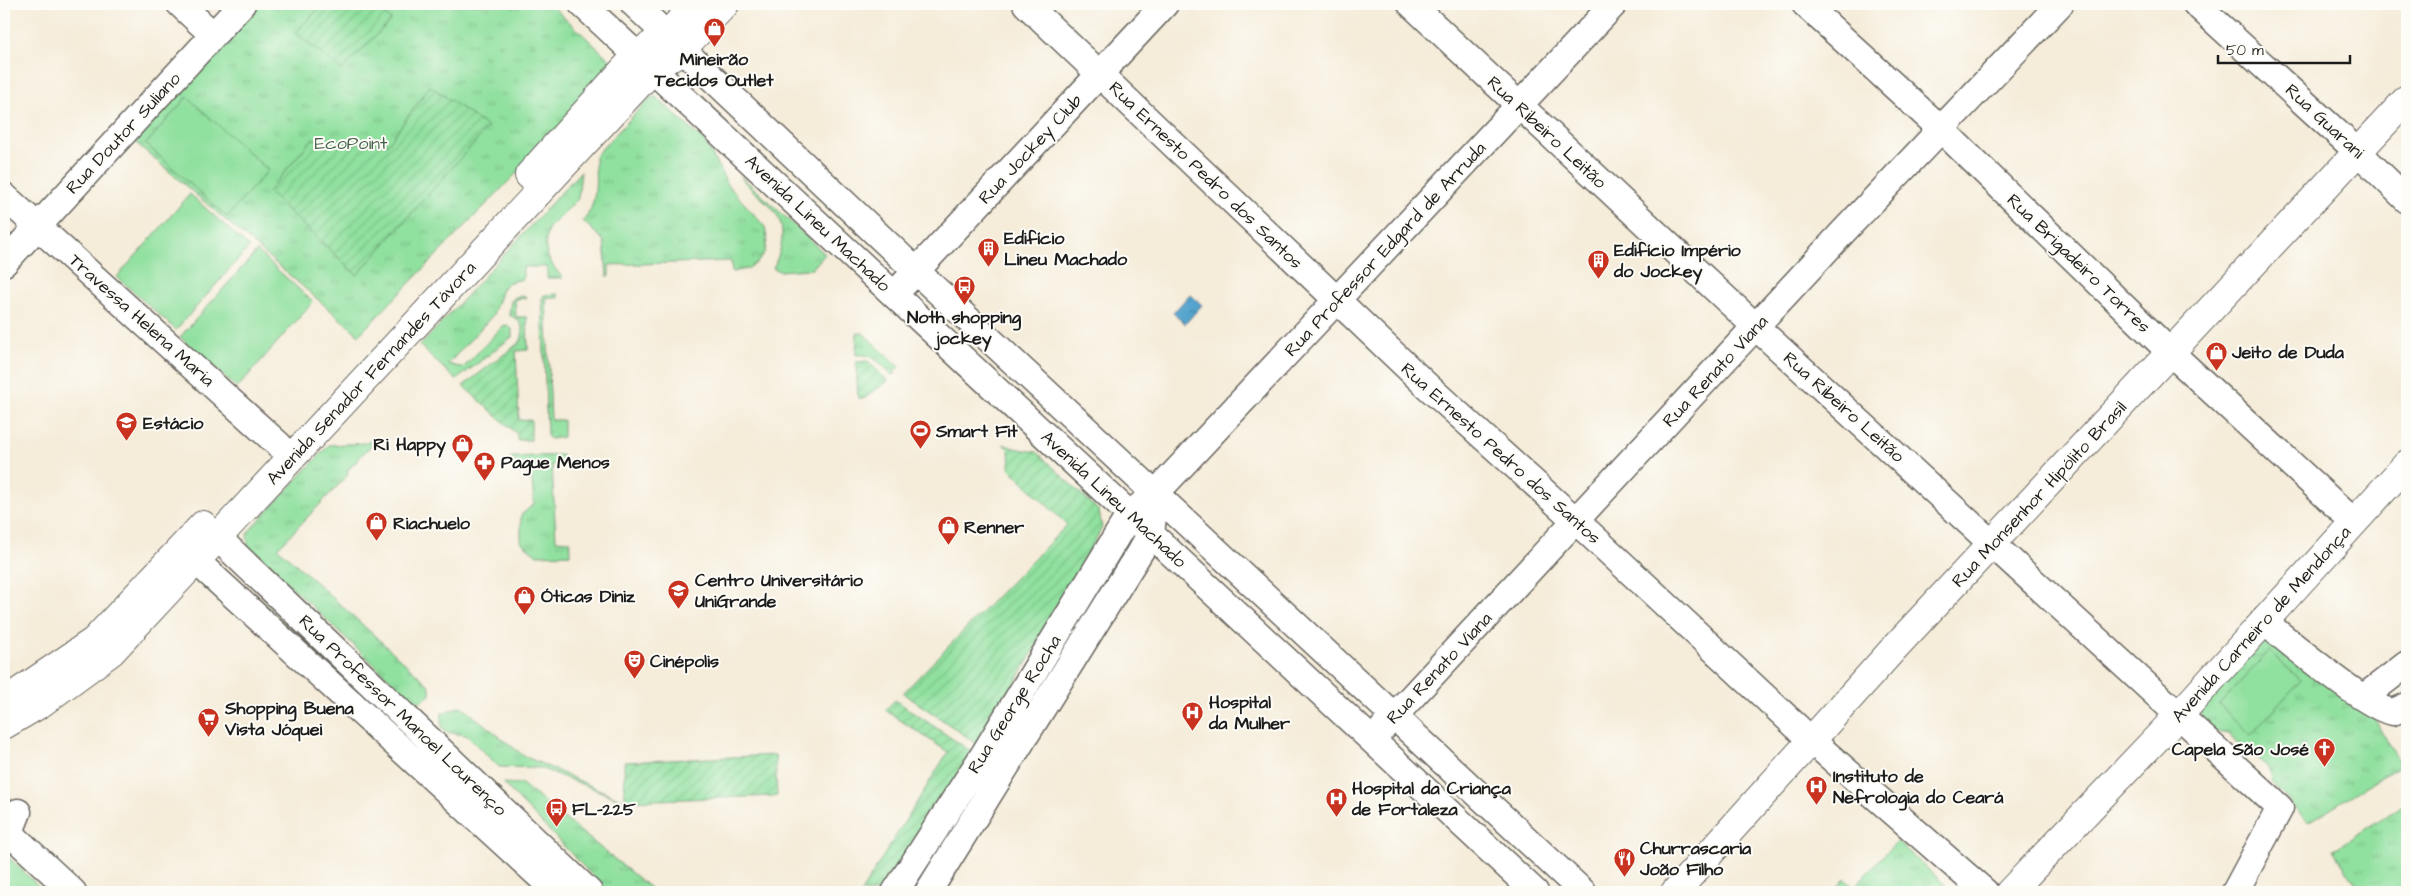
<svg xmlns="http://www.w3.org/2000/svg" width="2411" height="896" viewBox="0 0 2411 896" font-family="'Architects Daughter',sans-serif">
<defs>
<pattern id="grass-tufts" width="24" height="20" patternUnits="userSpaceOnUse" patternTransform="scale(1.25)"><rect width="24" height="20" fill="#90e09f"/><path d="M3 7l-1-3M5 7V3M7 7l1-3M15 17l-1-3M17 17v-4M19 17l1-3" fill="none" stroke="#7cc088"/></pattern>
<pattern id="garden-furrows" width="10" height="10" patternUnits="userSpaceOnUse" patternTransform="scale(1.25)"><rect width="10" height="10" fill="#90e09f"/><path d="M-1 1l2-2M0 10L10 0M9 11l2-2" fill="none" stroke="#7cc088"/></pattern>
<pattern id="water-ripples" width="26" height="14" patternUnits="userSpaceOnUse" patternTransform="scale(1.25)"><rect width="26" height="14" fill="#52a3cd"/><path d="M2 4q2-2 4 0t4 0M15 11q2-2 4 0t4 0" fill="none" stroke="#4384a6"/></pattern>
</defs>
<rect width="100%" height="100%" fill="#fdfcf7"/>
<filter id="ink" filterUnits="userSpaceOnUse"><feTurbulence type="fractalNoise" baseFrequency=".02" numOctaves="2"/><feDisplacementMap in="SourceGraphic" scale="10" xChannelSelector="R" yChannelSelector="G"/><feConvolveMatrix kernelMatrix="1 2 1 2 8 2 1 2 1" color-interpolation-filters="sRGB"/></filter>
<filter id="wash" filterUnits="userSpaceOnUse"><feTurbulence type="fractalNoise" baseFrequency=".0096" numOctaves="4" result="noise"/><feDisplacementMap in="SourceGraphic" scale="20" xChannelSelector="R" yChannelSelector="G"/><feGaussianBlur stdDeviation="1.12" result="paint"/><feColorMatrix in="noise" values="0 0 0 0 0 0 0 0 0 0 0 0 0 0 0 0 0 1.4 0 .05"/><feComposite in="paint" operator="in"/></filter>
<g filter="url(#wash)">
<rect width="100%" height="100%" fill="#f5ecd9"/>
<!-- grass -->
<path fill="url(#grass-tufts)" stroke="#567e5e" d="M 261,4 L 550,4 L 619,68 L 359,335 L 135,142 Z
M 656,97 L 705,142 L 728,185 L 765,227 L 767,239 L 765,251 L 758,262 L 747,269 L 732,272 L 731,261 L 609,265 L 609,276 L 607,276 L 604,241 L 583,221 C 599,203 595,179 595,156 L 650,98 Z
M 581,171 L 578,199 L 548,229 C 542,252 548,261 563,278 L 547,278 L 547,267 L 523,267 L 523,279 L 507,283 L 502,289 L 493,315 L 448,364 L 463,368 L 503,326 L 507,325 L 512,329 L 512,337 L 456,380 L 420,346 Z
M 740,175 L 825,254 L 812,269 L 779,271 L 773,268 C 783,248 788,224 770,206 C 760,195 747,188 740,175 Z
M 558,294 L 558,298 L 546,298 L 551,420 L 563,420 L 563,437 L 550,439 L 547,436 L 542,299 L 544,295 Z
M 857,333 L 863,333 L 899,367 L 894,372 L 896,374 L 891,375 C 880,363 873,353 856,355 Z
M 378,438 L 347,471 L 348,475 L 278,548 L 430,686 L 430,695 L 421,701 L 413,701 L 248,546 L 247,533 L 329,445 L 365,443 Z
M 562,455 L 564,464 L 552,465 L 556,540 L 570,541 L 570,554 L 537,555 L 521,542 L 521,515 L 534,504 L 532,479 L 510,457 Z
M 2268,636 L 2372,714 L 2401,765 L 2308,822 L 2271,782 L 2269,768 L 2228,734 L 2212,731 L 2201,719 L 2200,708 Z
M 461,706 L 524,756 L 625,801 L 540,768 L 499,767 L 466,735 L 445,732 L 441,724 L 442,713 Z
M 503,783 L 522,784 L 655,892 L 608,892 Z
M 2407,802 L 2407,884 L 2394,892 L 2361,892 L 2333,850 Z
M 1897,841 L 1953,892 L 1833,892 L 1845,879 L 1854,887 Z"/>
<!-- garden -->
<path fill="url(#garden-furrows)" stroke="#567e5e" d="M 323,4 L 373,4 L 391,20 L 342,70 L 295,33 Z
M 430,86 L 488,127 L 357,275 L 268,192 L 312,139 L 388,144 Z
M 522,296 L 527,298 L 515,299 L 516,317 L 527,317 L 528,350 L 516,351 L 519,420 L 531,420 L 531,440 L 517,440 L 517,434 L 463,386 L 520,342 C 526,328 521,320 509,315 L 511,301 L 515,297 Z
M 868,361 L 888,381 L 865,398 L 858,398 L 856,362 Z
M 1003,444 L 1014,448 L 1037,452 L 1099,511 L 1102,528 L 980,746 L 903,693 L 1067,525 L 1010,469 L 1009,450 Z
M 895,700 L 975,754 L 887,892 L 861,892 L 948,752 L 885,710 Z
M 775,755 L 777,796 L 625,801 L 624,762 Z"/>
<!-- pitch -->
<path fill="#90e09f" stroke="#567e5e" d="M 187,97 L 268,170 L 227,217 L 146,144 Z
M 190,194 L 249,247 L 176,330 L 117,277 Z
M 257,251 L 313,302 L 237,388 L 180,337 Z
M 2269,651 L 2301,680 L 2251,735 L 2219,705 Z
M 4,853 L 45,892 L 4,892 Z"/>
<!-- water -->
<path fill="url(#water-ripples)" stroke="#376074" d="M 1190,294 L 1202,305 L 1185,324 L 1173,313 Z"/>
</g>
<g filter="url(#ink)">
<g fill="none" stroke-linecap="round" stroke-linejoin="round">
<defs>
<path id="minor" d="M 180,4 L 213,35
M 582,4 L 1535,892
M 634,4 L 916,271 L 1583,892
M 1026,4 L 1425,384 L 1575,520 L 1812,741 L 1985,892
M 1411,4 L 1756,327 L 2280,808 L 2235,892
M 1805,4 L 1941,129 L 2171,353 L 2354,522
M 2196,4 L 2358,152 L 2407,200
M 4,196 L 279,445
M 4,263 L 242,4
M 904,284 L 1165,4
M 218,538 L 589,892
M 182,548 L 557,892
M 2263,621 C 2286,639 2369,710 2393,712 L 2407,706
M 2364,697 L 2407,664
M 1383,728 L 1844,231 L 2060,4
M 18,812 L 12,827 L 13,836 L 73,892
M 895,892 L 984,754 L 1130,514 L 1155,494 L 1614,4
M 928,892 L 1151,534 L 1153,517"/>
<path id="major" d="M 529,175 L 638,54 L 668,34 L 696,4
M 4,702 L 94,641 L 203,525
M 4,725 L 40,704 L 111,652 L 653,69 L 682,49 L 725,4
M 1675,892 L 1897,645 L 2407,99
M 2010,892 L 2179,715 L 2407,464"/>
</defs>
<!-- minor casing -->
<use href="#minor" stroke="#68655e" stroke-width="29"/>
<!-- major casing -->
<use href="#major" stroke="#68655e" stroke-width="30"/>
<!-- minor -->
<use href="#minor" stroke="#fff" stroke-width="26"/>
<!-- major -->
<use href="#major" stroke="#fff" stroke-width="28"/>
</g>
</g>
<!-- icons -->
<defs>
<symbol id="shop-pin" viewBox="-11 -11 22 30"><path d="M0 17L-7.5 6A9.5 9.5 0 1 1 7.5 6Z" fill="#c8321e" stroke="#fdfcf7"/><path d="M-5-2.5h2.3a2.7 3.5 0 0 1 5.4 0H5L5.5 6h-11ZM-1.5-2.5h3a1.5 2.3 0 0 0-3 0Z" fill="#fff"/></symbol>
<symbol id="building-pin" viewBox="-11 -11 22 30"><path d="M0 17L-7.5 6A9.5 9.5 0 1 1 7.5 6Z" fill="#c8321e" stroke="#fdfcf7"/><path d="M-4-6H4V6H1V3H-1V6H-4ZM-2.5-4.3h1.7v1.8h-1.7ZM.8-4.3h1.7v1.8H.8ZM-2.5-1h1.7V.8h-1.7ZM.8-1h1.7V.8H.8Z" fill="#fff"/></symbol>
<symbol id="bus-pin" viewBox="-11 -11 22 30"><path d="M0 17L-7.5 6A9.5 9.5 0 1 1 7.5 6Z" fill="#c8321e" stroke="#fdfcf7"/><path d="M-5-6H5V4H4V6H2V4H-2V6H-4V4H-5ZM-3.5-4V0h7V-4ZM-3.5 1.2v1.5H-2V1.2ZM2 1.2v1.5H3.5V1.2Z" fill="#fff"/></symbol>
<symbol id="university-pin" viewBox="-11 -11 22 30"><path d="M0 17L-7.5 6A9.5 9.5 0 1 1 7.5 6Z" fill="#c8321e" stroke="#fdfcf7"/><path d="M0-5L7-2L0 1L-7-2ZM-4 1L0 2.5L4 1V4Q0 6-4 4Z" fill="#fff"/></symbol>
<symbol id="stadium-pin" viewBox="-11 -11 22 30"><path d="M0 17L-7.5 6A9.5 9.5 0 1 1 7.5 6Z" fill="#c8321e" stroke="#fdfcf7"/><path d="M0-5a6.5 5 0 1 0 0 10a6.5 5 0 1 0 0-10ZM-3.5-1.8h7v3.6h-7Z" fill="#fff"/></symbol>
<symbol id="pharmacy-pin" viewBox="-11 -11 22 30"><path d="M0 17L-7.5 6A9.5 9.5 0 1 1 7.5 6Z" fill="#c8321e" stroke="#fdfcf7"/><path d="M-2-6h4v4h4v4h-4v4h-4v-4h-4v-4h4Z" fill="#fff"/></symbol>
<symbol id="theatre-pin" viewBox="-11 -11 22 30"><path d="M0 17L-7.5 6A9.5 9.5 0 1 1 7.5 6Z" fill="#c8321e" stroke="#fdfcf7"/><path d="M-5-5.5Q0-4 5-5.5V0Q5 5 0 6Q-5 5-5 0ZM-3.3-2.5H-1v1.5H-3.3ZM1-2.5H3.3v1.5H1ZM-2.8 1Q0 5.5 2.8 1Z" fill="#fff"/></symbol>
<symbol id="hospital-pin" viewBox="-11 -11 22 30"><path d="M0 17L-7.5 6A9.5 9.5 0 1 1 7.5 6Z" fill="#c8321e" stroke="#fdfcf7"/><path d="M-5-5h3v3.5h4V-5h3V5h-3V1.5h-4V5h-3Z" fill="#fff"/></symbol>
<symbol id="supermarket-pin" viewBox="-11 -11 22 30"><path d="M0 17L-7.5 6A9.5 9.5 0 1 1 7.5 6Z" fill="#c8321e" stroke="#fdfcf7"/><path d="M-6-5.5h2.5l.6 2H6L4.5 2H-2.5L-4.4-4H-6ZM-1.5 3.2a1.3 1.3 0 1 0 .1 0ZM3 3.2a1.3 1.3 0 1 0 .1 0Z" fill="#fff"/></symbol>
<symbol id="church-pin" viewBox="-11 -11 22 30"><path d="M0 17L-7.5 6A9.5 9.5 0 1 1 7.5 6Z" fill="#c8321e" stroke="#fdfcf7"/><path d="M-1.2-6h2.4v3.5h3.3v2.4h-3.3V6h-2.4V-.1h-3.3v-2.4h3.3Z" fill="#fff"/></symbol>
<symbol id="restaurant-pin" viewBox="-11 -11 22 30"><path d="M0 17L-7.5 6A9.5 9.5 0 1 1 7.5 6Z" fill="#c8321e" stroke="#fdfcf7"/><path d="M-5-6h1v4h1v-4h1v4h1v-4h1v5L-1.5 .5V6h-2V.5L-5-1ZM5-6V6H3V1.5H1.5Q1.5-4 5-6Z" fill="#fff"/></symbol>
</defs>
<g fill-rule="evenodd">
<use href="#shop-pin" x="702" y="16" width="25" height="34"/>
<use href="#building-pin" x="976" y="236" width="25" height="34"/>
<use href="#building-pin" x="1586" y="248" width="25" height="34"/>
<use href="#bus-pin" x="952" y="274" width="25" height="34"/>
<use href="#shop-pin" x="2204" y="340" width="25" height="34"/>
<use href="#university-pin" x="114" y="410" width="25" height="34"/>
<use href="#stadium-pin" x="908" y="418" width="25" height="34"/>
<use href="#shop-pin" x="450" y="432" width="25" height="34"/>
<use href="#pharmacy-pin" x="472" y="450" width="25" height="34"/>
<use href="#shop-pin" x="364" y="510" width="25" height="34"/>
<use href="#shop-pin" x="936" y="514" width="25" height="34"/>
<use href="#university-pin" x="666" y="578" width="25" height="34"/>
<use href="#shop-pin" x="512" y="584" width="25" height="34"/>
<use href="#theatre-pin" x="622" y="648" width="25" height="34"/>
<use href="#hospital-pin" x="1180" y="700" width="25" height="34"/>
<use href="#supermarket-pin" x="196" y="706" width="25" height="34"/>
<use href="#church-pin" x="2312" y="736" width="25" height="34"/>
<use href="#hospital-pin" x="1804" y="774" width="25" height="34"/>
<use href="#hospital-pin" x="1324" y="786" width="25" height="34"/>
<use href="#bus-pin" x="544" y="796" width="25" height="34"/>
<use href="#restaurant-pin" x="1612" y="846" width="25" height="34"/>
</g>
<g text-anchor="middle" stroke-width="4" stroke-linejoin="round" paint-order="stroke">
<!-- poi labels -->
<g font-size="18" font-weight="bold" fill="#1c1c1c" stroke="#fdfcf7" text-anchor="start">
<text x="714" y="65" text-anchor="middle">Mineirão<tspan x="714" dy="21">Tecidos Outlet</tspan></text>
<text x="1004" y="244">Edifício<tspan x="1004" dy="21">Lineu Machado</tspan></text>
<text x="1614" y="256">Edifício Império<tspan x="1614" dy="21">do Jockey</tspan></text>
<text x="964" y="323" text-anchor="middle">Noth shopping<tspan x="964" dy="21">jockey</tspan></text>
<text x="2232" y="358">Jeito de Duda</text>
<text x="143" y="429">Estácio</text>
<text x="936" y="437">Smart Fit</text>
<text x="446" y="450" text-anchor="end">Ri Happy</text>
<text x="501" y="468">Pague Menos</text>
<text x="393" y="529">Riachuelo</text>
<text x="964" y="533">Renner</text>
<text x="695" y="586">Centro Universitário<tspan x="695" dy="21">UniGrande</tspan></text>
<text x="541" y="602">Óticas Diniz</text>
<text x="650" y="667">Cinépolis</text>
<text x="1209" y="708">Hospital<tspan x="1209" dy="21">da Mulher</tspan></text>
<text x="225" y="714">Shopping Buena<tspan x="225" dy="21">Vista Jóquei</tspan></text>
<text x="2309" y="755" text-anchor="end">Capela São José</text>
<text x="1833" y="782">Instituto de<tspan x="1833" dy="21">Nefrologia do Ceará</tspan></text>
<text x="1352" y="794">Hospital da Criança<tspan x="1352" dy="21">de Fortaleza</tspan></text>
<text x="572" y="815">FL-225</text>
<text x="1640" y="854">Churrascaria<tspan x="1640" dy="21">João Filho</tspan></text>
</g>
<!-- street labels -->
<g font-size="18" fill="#1c1c1c" stroke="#fdfcf7">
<text transform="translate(2325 121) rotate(43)" y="6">Rua Guarani</text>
<text transform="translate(1547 132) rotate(43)" y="6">Rua Ribeiro Leitão</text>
<text transform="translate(123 133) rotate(-47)" y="6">Rua Doutor Suliano</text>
<text transform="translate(1030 149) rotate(-47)" y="6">Rua Jockey Club</text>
<text transform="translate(1206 175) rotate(44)" y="6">Rua Ernesto Pedro dos Santos</text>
<text transform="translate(818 223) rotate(43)" y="6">Avenida Lineu Machado</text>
<text transform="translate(1385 249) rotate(-47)" y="6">Rua Professor Edgard de Arruda</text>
<text transform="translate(2079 263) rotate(44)" y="6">Rua Brigadeiro Torres</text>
<text transform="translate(142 320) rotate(42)" y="6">Travessa Helena Maria</text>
<text transform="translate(1715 371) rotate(-47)" y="6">Rua Renato Viana</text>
<text transform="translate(371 373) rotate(-47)" y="6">Avenida Senador Fernandes Távora</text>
<text transform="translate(1844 407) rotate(42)" y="6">Rua Ribeiro Leitão</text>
<text transform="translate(1501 453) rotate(42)" y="6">Rua Ernesto Pedro dos Santos</text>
<text transform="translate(2039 494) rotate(-47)" y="6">Rua Monsenhor Hipólito Brasil</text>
<text transform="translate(1114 499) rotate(43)" y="6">Avenida Lineu Machado</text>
<text transform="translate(2261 624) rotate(-48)" y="6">Avenida Carneiro de Mendonça</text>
<text transform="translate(1439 668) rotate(-47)" y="6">Rua Renato Viana</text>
<text transform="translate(1014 704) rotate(-58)" y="6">Rua George Rocha</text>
<text transform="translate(403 715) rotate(44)" y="6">Rua Professor Manoel Lourenço</text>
</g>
<!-- park labels -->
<g font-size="18" fill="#45614a" stroke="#fdfcf7">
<text x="351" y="149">EcoPoint</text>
</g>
</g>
<!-- margin -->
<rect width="2411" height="896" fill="none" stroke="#fdfcf7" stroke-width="20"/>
<!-- scale -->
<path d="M2218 55v8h132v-8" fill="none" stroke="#1c1c1c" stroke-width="2.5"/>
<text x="2226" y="55" font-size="15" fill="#1c1c1c" stroke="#fdfcf7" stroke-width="4" paint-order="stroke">50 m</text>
</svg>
